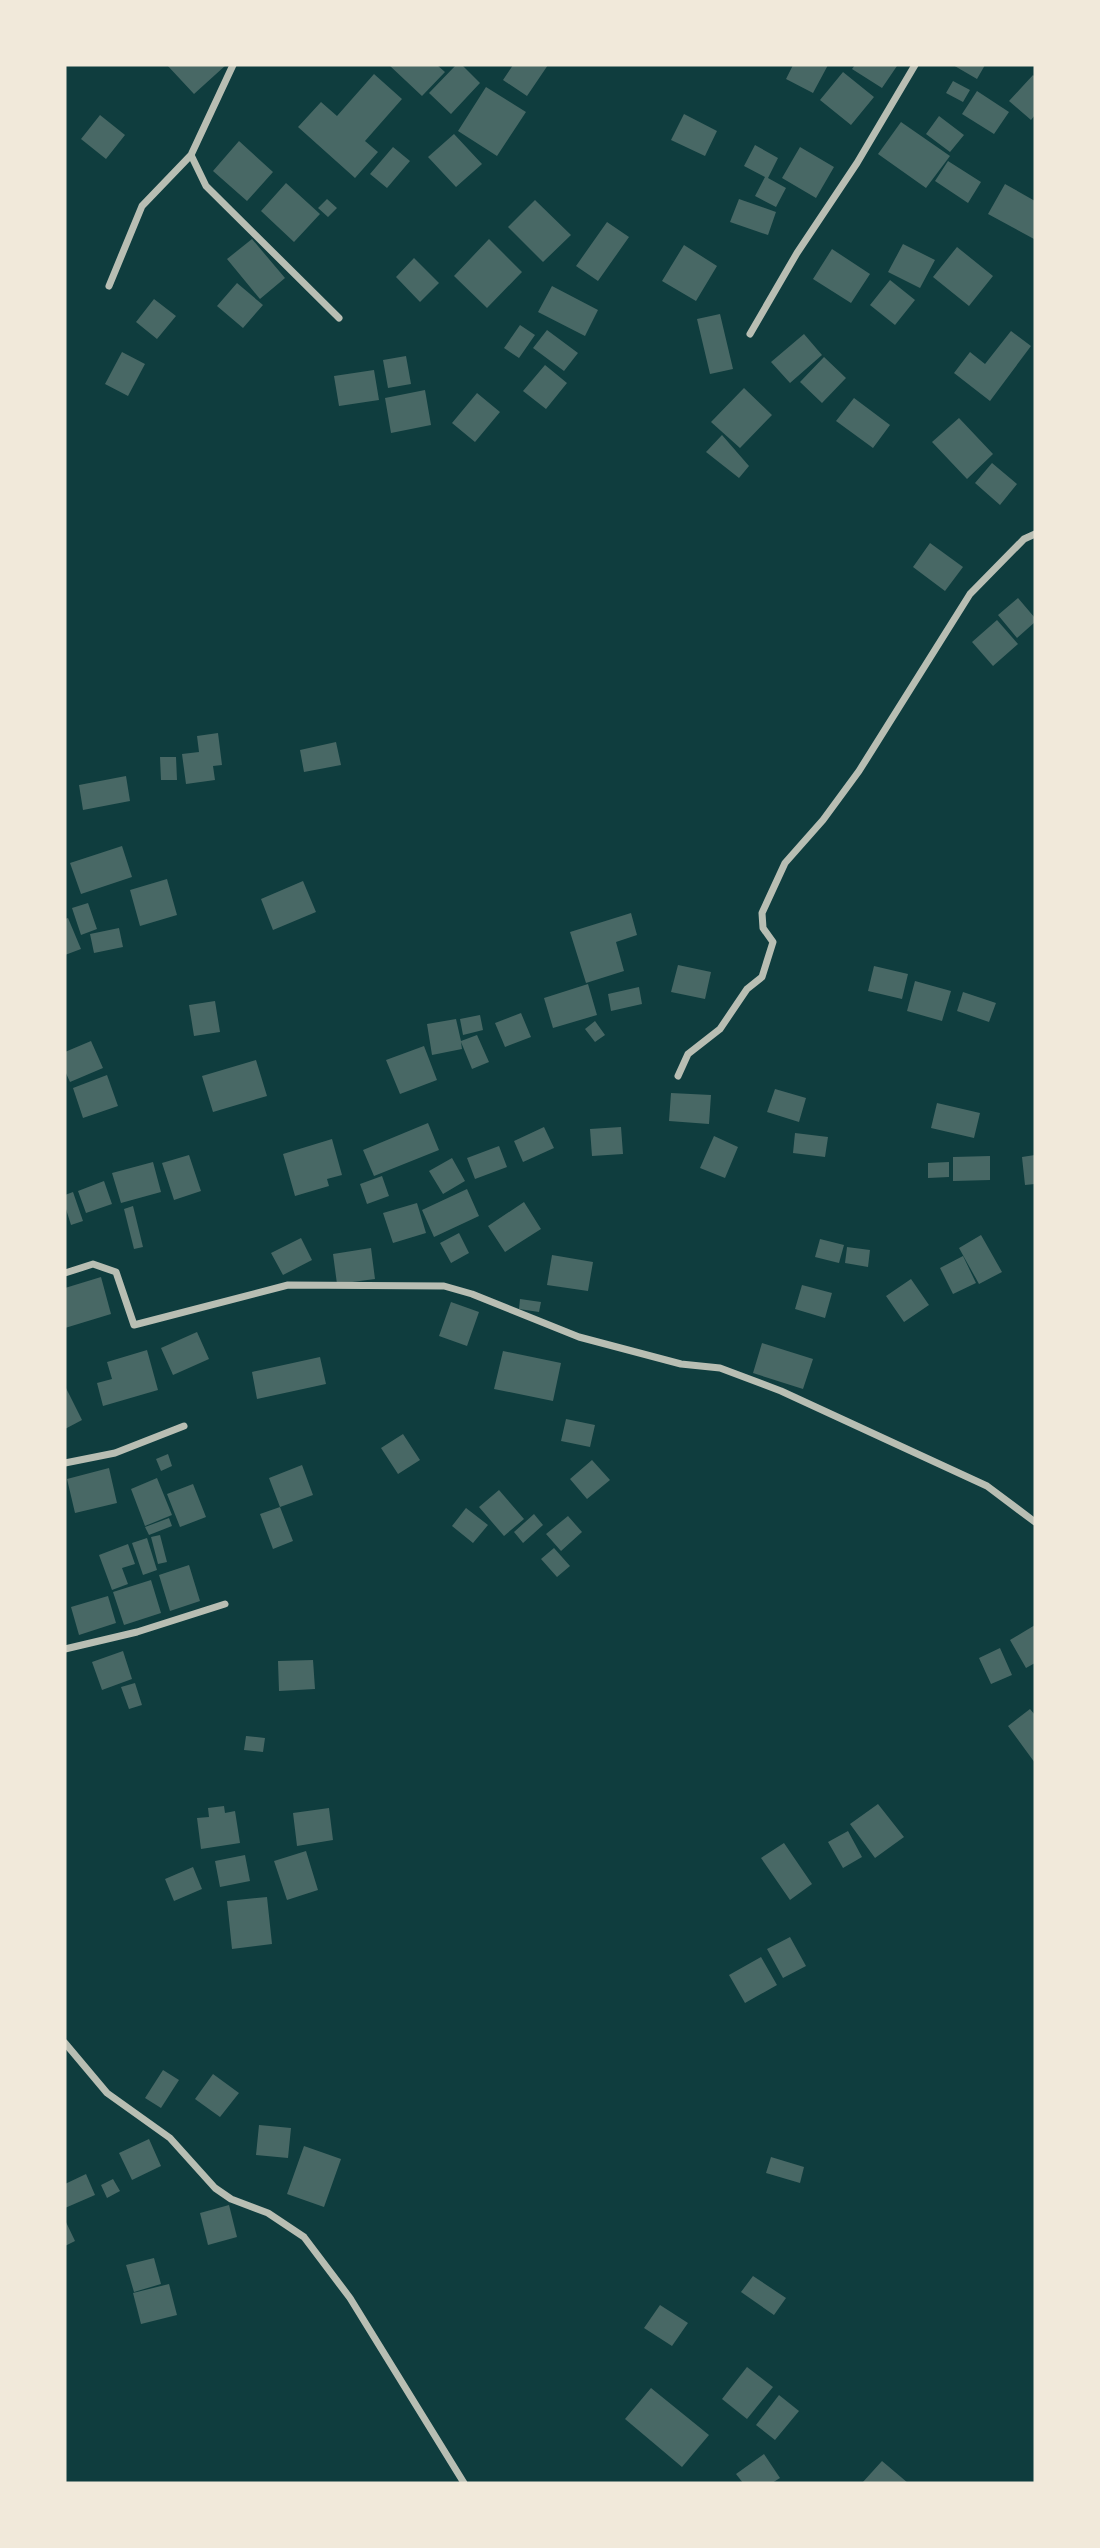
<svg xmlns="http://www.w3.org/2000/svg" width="1100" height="2548" viewBox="0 0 1100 2548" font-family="Lato,sans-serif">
<rect width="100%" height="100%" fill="#0f3d3e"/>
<!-- building -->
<path fill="#486865" d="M 167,65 L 226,65 L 194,94 Z
M 389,65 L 437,65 L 445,72 L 422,96 Z
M 456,65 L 462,65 L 480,83 L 451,114 L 429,93 Z
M 513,65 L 548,65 L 527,96 L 503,80 Z
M 793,65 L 828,65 L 813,93 L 786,79 Z
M 855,65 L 895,65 L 897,66 L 882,88 L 852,69 Z
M 953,65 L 985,65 L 977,79 Z
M 843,72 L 874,97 L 851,125 L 820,100 Z
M 374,74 L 402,99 L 365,141 L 378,152 L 355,178 L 298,127 L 321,102 L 337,116 Z
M 1033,75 L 1035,77 L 1035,115 L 1031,120 L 1009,101 Z
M 953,81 L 970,90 L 963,102 L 946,93 Z
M 486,87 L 526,112 L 497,156 L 458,131 Z
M 977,91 L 1009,112 L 994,134 L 962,114 Z
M 684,114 L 717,131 L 705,156 L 671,140 Z
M 100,115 L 125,135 L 106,159 L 81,139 Z
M 939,116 L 964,135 L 950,152 L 926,134 Z
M 901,122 L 950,156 L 926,188 L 878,154 Z
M 454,134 L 482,164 L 456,187 L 428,157 Z
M 239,141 L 273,172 L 247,201 L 213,171 Z
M 755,145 L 778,158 L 768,178 L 786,188 L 776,207 L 755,196 L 765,177 L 744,166 Z
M 393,147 L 410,161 L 387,188 L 370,174 Z
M 800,147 L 834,167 L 816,198 L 782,178 Z
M 948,161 L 981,182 L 968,203 L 935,181 Z
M 286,183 L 320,214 L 294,242 L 261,211 Z
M 1005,184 L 1035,201 L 1034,239 L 988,214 Z
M 327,199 L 337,208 L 328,217 L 318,208 Z
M 739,199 L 776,212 L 768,235 L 730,222 Z
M 535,200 L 571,235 L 543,262 L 508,227 Z
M 607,222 L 629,237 L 598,281 L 576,266 Z
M 252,239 L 285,278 L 260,299 L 227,259 Z
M 489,239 L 522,272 L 487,308 L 454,276 Z
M 903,244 L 935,260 L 920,288 L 888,272 Z
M 684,245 L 717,266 L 696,301 L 662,281 Z
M 957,247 L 993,276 L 969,306 L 933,277 Z
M 832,249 L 870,274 L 851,303 L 813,279 Z
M 414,258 L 439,283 L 420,302 L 396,277 Z
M 890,280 L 915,300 L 895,325 L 870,305 Z
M 237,283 L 263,305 L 243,328 L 217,306 Z
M 552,286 L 598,310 L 585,336 L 538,312 Z
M 154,299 L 176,316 L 157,339 L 136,322 Z
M 720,314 L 733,369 L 710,374 L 697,319 Z
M 520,325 L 535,335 L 519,358 L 504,348 Z
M 547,330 L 578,353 L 564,371 L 533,348 Z
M 1011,331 L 1031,346 L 990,401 L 954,373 L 970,352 L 985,364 Z
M 804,334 L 822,355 L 790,383 L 771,362 Z
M 122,352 L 145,364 L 128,396 L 105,384 Z
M 406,356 L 411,384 L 388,388 L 383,360 Z
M 824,357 L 846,378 L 822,403 L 800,382 Z
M 545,365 L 567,383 L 546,409 L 523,391 Z
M 374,370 L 379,400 L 339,406 L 334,376 Z
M 744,388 L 772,415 L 740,448 L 711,422 Z
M 425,390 L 431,425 L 391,433 L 385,398 Z
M 477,393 L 500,412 L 475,442 L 452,423 Z
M 854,398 L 890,425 L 873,448 L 836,421 Z
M 959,418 L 993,454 L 967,479 L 932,442 Z
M 722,435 L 749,466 L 739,478 L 706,452 Z
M 992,463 L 1017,484 L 1000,505 L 975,483 Z
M 930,543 L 963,567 L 945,591 L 913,567 Z
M 1018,598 L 1035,618 L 1035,622 L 1017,638 L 998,615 Z
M 997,620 L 1018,644 L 993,666 L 972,642 Z
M 218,733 L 222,765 L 213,766 L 215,780 L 186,784 L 182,754 L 199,752 L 197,736 Z
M 336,742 L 341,765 L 304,772 L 300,750 Z
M 160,757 L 176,757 L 177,780 L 161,780 Z
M 126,776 L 130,801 L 83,810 L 79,785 Z
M 122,846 L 132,877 L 81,894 L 70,863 Z
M 167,879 L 177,915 L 140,926 L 130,890 Z
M 303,881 L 316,912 L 273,930 L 261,899 Z
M 88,903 L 97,929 L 81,935 L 72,908 Z
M 631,913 L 637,935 L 616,942 L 624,971 L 586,983 L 570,932 Z
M 68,918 L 81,949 L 65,955 L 65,919 Z
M 119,928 L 123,947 L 94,953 L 90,934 Z
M 678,965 L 711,972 L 705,999 L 671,992 Z
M 874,966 L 908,974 L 902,999 L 868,991 Z
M 915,981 L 951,991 L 942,1021 L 907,1011 Z
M 588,984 L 597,1015 L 553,1028 L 544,998 Z
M 639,987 L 642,1004 L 611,1011 L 608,994 Z
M 963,992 L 996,1003 L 989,1022 L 957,1011 Z
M 215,1001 L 220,1032 L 194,1036 L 189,1005 Z
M 521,1013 L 531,1037 L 505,1047 L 495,1023 Z
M 480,1015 L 483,1030 L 463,1035 L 460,1019 Z
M 456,1019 L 461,1041 L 477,1035 L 489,1062 L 472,1069 L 461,1042 L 462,1049 L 432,1055 L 427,1024 Z
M 595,1021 L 605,1035 L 595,1042 L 585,1029 Z
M 91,1041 L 103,1068 L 70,1082 L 65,1071 L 65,1052 Z
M 424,1046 L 437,1080 L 400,1094 L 386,1060 Z
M 256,1060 L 267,1096 L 213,1112 L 202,1076 Z
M 107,1075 L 118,1106 L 83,1118 L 73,1088 Z
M 775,1089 L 806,1098 L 799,1122 L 767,1112 Z
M 671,1093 L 711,1095 L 709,1124 L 669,1121 Z
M 937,1103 L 980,1113 L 974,1138 L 931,1128 Z
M 428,1123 L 439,1150 L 374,1176 L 363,1150 Z
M 544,1127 L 554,1148 L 523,1162 L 514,1141 Z
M 621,1127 L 623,1154 L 592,1156 L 590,1129 Z
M 795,1133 L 828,1137 L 825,1157 L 793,1153 Z
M 714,1136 L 738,1147 L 725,1178 L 700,1168 Z
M 332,1139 L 342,1175 L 327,1179 L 329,1186 L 295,1196 L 283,1154 Z
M 499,1146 L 507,1167 L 475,1179 L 467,1158 Z
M 189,1155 L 201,1191 L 174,1200 L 162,1163 Z
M 1035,1155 L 1035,1184 L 1025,1185 L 1022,1157 Z
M 990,1156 L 990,1180 L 953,1181 L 953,1157 Z
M 452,1158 L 465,1181 L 443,1194 L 429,1171 Z
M 153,1162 L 161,1192 L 121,1203 L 112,1173 Z
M 949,1162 L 949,1177 L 928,1178 L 928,1163 Z
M 382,1176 L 389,1196 L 367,1204 L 360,1184 Z
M 104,1181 L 112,1204 L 86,1213 L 78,1191 Z
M 467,1189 L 479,1216 L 434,1237 L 422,1210 Z
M 73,1192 L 83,1221 L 71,1225 L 65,1206 L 65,1195 Z
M 524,1202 L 541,1229 L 505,1252 L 488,1226 Z
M 417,1203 L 426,1233 L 393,1243 L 383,1213 Z
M 133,1206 L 143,1247 L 134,1249 L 124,1209 Z
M 459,1233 L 469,1253 L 451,1263 L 440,1243 Z
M 981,1235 L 1002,1272 L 979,1284 L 959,1248 Z
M 301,1238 L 312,1260 L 283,1275 L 271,1253 Z
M 820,1239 L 844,1245 L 839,1263 L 815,1257 Z
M 847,1247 L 870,1250 L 868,1267 L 845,1263 Z
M 371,1248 L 375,1279 L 337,1284 L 333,1254 Z
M 552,1255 L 593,1262 L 588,1291 L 547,1285 Z
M 963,1256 L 976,1283 L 953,1294 L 940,1268 Z
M 101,1277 L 111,1314 L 65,1328 L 65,1288 Z
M 911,1279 L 929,1305 L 904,1322 L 886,1296 Z
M 802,1285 L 832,1293 L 825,1318 L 795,1309 Z
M 520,1299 L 541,1302 L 539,1312 L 519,1309 Z
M 451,1302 L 479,1312 L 467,1346 L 439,1336 Z
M 197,1332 L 209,1359 L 173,1375 L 161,1348 Z
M 762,1343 L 813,1359 L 803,1389 L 753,1373 Z
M 147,1350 L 158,1390 L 103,1406 L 97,1383 L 112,1379 L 107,1362 Z
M 503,1351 L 561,1363 L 553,1401 L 494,1389 Z
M 320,1357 L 326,1384 L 257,1399 L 252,1372 Z
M 65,1386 L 82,1420 L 65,1429 Z
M 566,1419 L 595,1425 L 590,1447 L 561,1441 Z
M 403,1434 L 420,1460 L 398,1474 L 381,1448 Z
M 168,1454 L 172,1466 L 161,1471 L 156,1459 Z
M 592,1460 L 610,1480 L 587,1499 L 570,1479 Z
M 302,1465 L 313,1495 L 280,1507 L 269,1478 Z
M 109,1468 L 117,1503 L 75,1513 L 67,1479 Z
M 157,1478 L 172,1515 L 145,1526 L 131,1489 Z
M 193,1484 L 206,1517 L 180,1527 L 167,1494 Z
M 499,1490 L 524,1519 L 504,1536 L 479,1507 Z
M 280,1507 L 293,1541 L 273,1549 L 260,1514 Z
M 466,1508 L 488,1525 L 473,1543 L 452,1526 Z
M 534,1514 L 543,1525 L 523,1543 L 514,1532 Z
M 568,1516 L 582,1532 L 561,1551 L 546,1534 Z
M 169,1518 L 172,1526 L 149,1535 L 145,1527 Z
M 160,1535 L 167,1562 L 158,1564 L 151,1537 Z
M 147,1538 L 157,1570 L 143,1575 L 132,1543 Z
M 128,1544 L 135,1564 L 122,1568 L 128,1584 L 112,1590 L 99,1555 Z
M 554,1548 L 570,1566 L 557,1577 L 541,1559 Z
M 189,1565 L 200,1601 L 170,1611 L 159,1575 Z
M 151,1580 L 161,1613 L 124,1625 L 113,1592 Z
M 108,1596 L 116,1623 L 79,1635 L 71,1607 Z
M 1035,1625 L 1035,1663 L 1026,1668 L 1010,1640 Z
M 1000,1648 L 1012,1675 L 991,1684 L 979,1658 Z
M 123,1651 L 132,1679 L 102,1690 L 92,1662 Z
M 313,1660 L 315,1689 L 279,1691 L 278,1661 Z
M 135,1683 L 142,1705 L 129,1709 L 121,1687 Z
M 1030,1709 L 1035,1715 L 1035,1763 L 1008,1726 Z
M 246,1736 L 265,1738 L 263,1752 L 244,1750 Z
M 878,1804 L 904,1837 L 875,1858 L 850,1824 Z
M 224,1806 L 225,1813 L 235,1811 L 240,1843 L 201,1849 L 197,1818 L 209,1817 L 208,1808 Z
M 329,1808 L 333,1840 L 297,1846 L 293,1813 Z
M 848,1831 L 862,1857 L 843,1868 L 828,1842 Z
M 784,1843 L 812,1884 L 790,1900 L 761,1858 Z
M 306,1851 L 318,1890 L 287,1900 L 274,1861 Z
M 245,1855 L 250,1881 L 220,1887 L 215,1861 Z
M 193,1867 L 202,1889 L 174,1901 L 165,1879 Z
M 267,1897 L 272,1944 L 232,1949 L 227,1901 Z
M 790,1937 L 806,1966 L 783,1978 L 767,1949 Z
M 761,1957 L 777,1985 L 745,2003 L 729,1975 Z
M 163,2070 L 179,2080 L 161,2108 L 145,2098 Z
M 213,2074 L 239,2093 L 220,2117 L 195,2099 Z
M 259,2125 L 291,2128 L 288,2158 L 256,2155 Z
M 149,2139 L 161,2166 L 132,2180 L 119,2153 Z
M 304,2146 L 341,2159 L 324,2207 L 287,2194 Z
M 771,2157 L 804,2167 L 800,2183 L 766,2173 Z
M 86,2174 L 95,2195 L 65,2208 L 65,2184 Z
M 113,2179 L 120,2191 L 107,2198 L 101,2185 Z
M 229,2205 L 237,2237 L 208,2245 L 200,2213 Z
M 65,2220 L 75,2241 L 65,2246 Z
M 154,2258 L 161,2284 L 134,2292 L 126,2265 Z
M 753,2276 L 786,2298 L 774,2315 L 741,2292 Z
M 169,2284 L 177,2315 L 141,2324 L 133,2293 Z
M 660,2305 L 688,2323 L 672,2346 L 644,2328 Z
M 747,2367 L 773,2387 L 747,2419 L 722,2399 Z
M 651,2388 L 709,2435 L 682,2467 L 625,2419 Z
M 779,2395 L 799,2411 L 775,2440 L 756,2425 Z
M 764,2454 L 780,2478 L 772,2483 L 743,2483 L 736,2474 Z
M 882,2461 L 908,2483 L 862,2483 Z"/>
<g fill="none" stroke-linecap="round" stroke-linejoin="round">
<!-- minor -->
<path stroke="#b8beb3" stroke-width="7" d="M 233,65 L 191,155 L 206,186 L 339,318
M 109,286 L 142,206 L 191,155
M 750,334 L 797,253 L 857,163 L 915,65
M 678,1076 L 688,1054 L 720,1029 L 747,989 L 762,977 L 773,942 L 763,928 L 762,913 L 785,863 L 823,820 L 859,771 L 970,594 L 1024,539 L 1035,534
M 65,1273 L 93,1264 L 116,1272 L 134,1325 L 288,1285 L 444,1286 L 472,1294 L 579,1337 L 681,1364 L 720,1368 L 781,1391 L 987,1486 L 1035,1522
M 65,1463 L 115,1453 L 184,1426
M 65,1649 L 137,1632 L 225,1604
M 65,2043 L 107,2093 L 170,2138 L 215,2188 L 231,2199 L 268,2213 L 304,2237 L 350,2298 L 464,2483"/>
</g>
<!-- border -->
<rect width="1100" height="2548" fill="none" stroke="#f1e9da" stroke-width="133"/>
</svg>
